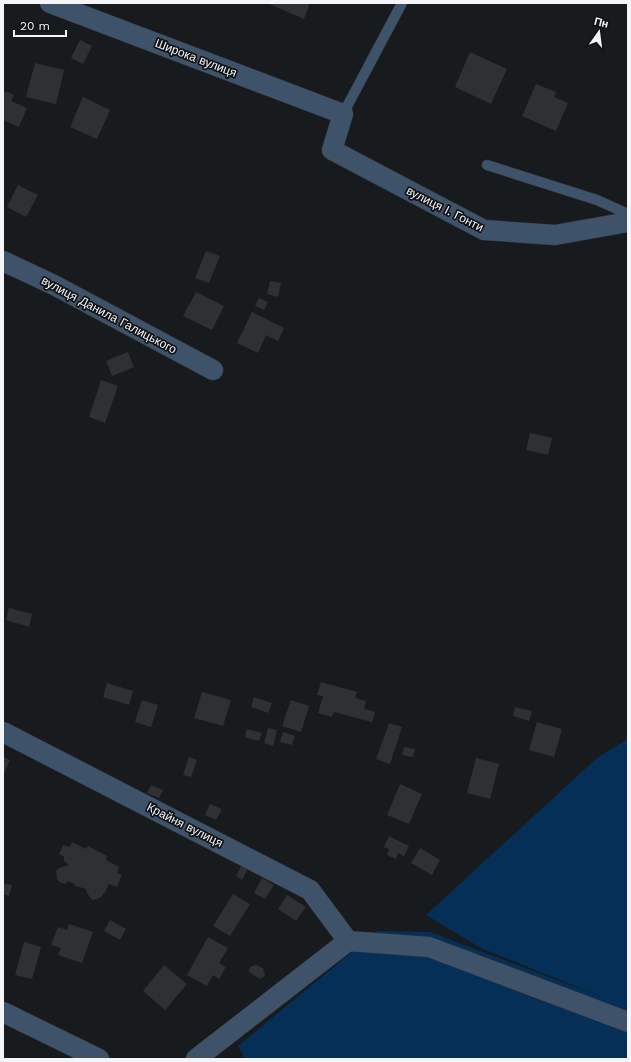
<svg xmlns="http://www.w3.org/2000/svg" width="631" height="1062" viewBox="0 0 631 1062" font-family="'Work Sans',sans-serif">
<rect width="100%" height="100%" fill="#181b1e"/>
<!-- green -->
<path fill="#052f57" d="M 628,739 L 628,1059 L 245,1059 L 238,1046 L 377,931 L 430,932 L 605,998 L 481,948 L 426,915 L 598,757 Z"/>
<!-- building -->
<path fill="#2e3034" d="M 267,3 L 310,3 L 304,19 Z
M 80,40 L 92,46 L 83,64 L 71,58 Z
M 470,52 L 507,69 L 491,104 L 455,87 Z
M 35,63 L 64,70 L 56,104 L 26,97 Z
M 536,84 L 556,92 L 554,97 L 568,103 L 556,131 L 522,116 Z
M 5,91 L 14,95 L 11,101 L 27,108 L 19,127 L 3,120 L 3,96 Z
M 83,97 L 110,110 L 97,139 L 70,127 Z
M 18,185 L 38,195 L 26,217 L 7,207 Z
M 206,251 L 220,256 L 209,283 L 195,278 Z
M 270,281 L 281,283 L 278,297 L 267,294 Z
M 196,292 L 224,306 L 212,330 L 183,316 Z
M 259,298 L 268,302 L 264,310 L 255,306 Z
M 252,312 L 284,328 L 278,341 L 266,335 L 258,353 L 237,343 Z
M 128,352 L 134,367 L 112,376 L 106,361 Z
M 101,380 L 118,386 L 105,423 L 89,417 Z
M 530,433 L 552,438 L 548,455 L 526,450 Z
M 9,608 L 32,614 L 29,627 L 6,620 Z
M 321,682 L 357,692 L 355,698 L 366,701 L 364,709 L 375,712 L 372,722 L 334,712 L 332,717 L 318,713 L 323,696 L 317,695 Z
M 107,683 L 133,691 L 129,705 L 103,697 Z
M 202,692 L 231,700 L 223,726 L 194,718 Z
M 254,697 L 272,703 L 268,713 L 251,707 Z
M 142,700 L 158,705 L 151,727 L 135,722 Z
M 291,700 L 309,706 L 301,732 L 282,726 Z
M 515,707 L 532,711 L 529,721 L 513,716 Z
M 537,722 L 562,729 L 554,757 L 529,750 Z
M 389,723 L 402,727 L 390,764 L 376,759 Z
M 268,728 L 277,730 L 273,746 L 264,743 Z
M 247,729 L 262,733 L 259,741 L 245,737 Z
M 283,732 L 295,736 L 292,745 L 280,742 Z
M 404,747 L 415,749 L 413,757 L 402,755 Z
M 3,757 L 10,760 L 3,776 Z
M 189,757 L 197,760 L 191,777 L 183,775 Z
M 476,758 L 499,764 L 490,799 L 467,793 Z
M 400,784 L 422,794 L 409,824 L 387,815 Z
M 151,785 L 163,790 L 159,798 L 147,793 Z
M 210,804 L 222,809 L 216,820 L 205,815 Z
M 389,836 L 409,846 L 404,856 L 398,853 L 396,859 L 387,855 L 389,849 L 384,847 Z
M 72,842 L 86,849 L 88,846 L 107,856 L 106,860 L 119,867 L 117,873 L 122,875 L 117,887 L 109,884 L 105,892 L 100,898 L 92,900 L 87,893 L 86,889 L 76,886 L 73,883 L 68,881 L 66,884 L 59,882 L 57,879 L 56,871 L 59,868 L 69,865 L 64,861 L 64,857 L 59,854 L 63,845 L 70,847 Z
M 420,848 L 440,860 L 432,875 L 411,863 Z
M 243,862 L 250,865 L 242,880 L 236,876 Z
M 262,878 L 274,885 L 265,899 L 254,893 Z
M 3,883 L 12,885 L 9,896 L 3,894 Z
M 233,894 L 250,904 L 230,936 L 213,926 Z
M 287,895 L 306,907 L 296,921 L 278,909 Z
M 110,920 L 126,929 L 120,940 L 104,931 Z
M 69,924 L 93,932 L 82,963 L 58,955 L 61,948 L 51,945 L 58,927 L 67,930 Z
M 208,937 L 228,948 L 219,963 L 226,967 L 219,979 L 213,975 L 207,986 L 187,975 Z
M 24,942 L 41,947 L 32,979 L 15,975 Z
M 164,965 L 187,984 L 165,1010 L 143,991 Z
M 256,965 L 263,968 L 265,976 L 260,979 L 249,972 L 250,967 Z"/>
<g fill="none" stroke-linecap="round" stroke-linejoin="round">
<defs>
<path id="service" d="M 343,114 L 402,3
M 487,165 L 597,200 L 628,214"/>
<path id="minor" d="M 50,3 L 343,114 L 332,150 L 484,230 L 555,235 L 628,222
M 3,261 L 54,285 L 213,370
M 3,732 L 310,890 L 348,941
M 348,941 L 429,947 L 628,1022
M 3,1012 L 99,1059
M 196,1059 L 348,941"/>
</defs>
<!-- service casing -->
<use href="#service" stroke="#323538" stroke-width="11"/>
<!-- minor casing -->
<use href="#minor" stroke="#323538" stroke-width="21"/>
<!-- service -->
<use href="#service" stroke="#3e526a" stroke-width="10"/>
<!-- minor -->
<use href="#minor" stroke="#3e526a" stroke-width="20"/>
</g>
<g text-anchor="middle" stroke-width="3.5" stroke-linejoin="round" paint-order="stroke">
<!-- street labels -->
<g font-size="12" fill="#f3f5f7" stroke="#101215">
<text transform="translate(196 58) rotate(21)" y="4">Широка вулиця</text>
<text transform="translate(445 209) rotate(27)" y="4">вулиця І. Гонти</text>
<text transform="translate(109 315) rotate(28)" y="4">вулиця Данила Галицького</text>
<text transform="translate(185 825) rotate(27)" y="4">Крайня вулиця</text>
</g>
</g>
<!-- border -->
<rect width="631" height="1062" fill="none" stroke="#f3f5f7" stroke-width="8"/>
<!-- north arrow -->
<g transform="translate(599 32) rotate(14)" stroke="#101215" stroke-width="3" paint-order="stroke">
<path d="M0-3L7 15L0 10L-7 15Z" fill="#f3f5f7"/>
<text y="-6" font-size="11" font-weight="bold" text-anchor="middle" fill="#f3f5f7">Пн</text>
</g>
<!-- scale -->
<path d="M14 30v6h52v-6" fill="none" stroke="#f3f5f7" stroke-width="2"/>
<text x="20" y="30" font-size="12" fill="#f3f5f7" stroke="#101215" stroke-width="3" paint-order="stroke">20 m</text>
</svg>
